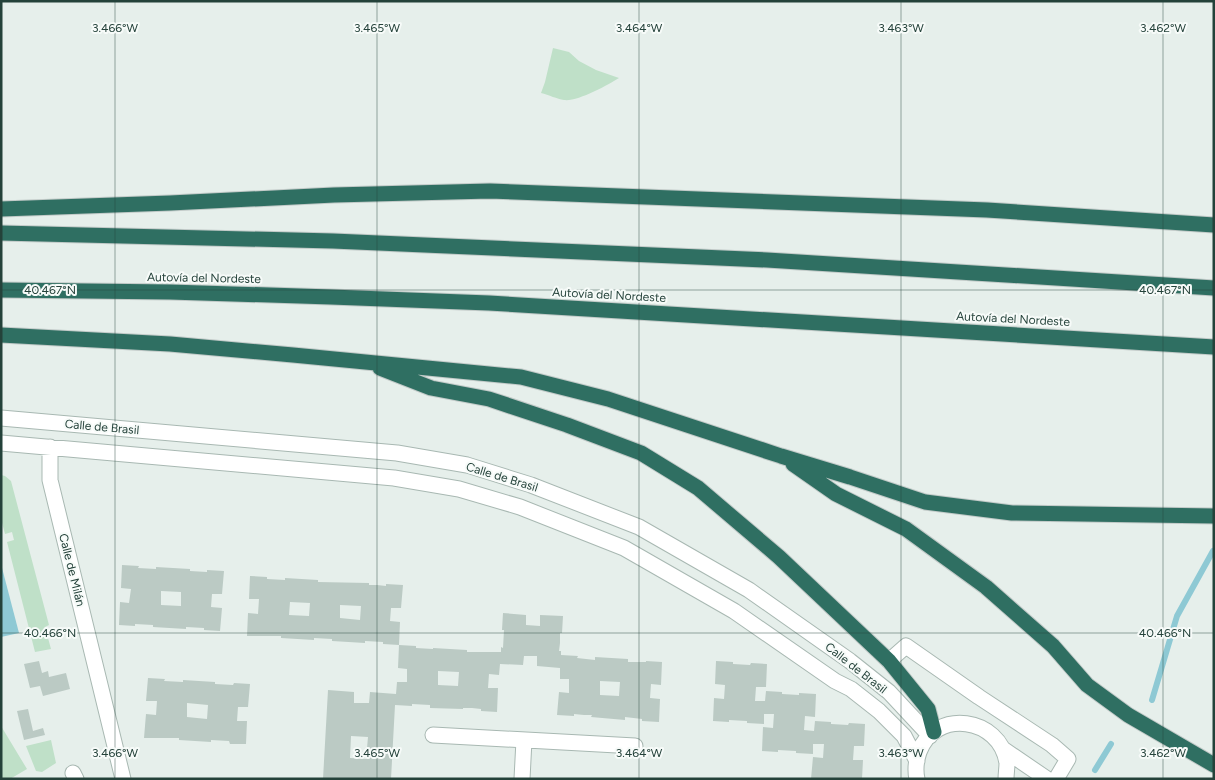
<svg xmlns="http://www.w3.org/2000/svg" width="1215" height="780" viewBox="0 0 1215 780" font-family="Figtree,sans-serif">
<rect width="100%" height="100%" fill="#e6efeb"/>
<!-- green -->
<path fill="#bfe0c8" d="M 553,48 L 569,52 L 579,61 L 596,70 L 619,78 C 608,85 577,102 564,100 C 557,99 549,95 541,93 L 545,82 Z
M 1,475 L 5,476 L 11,481 L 49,625 L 45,627 L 51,649 L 35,652 L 7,542 L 14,540 L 12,532 L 5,534 L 1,519 Z
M 1,726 L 27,769 L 10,779 L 1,779 Z
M 51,740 L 56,763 L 42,772 L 36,771 L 26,746 Z"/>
<!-- water -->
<path fill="#8ec9d4" d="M 1,564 L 19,633 L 1,637 Z"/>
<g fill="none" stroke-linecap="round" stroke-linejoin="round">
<!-- stream -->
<path stroke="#8ec9d4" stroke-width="6" d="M 1152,700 L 1177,616 L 1213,551
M 1095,770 L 1111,744"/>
</g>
<!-- building -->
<path fill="#bbcac4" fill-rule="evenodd" d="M 122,565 L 139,566 L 138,568 L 156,569 L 156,567 L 190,569 L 190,571 L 207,572 L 207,570 L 224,571 L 222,594 L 212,594 L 211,607 L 222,608 L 220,631 L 204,630 L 204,628 L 186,627 L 186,629 L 153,627 L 153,625 L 135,624 L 135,626 L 119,625 L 120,602 L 129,603 L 131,589 L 121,588 ZM 161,591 L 181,592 L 181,606 L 161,605 Z
M 250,576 L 267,577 L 267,579 L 285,580 L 285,578 L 318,580 L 318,582 L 369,583 L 369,585 L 377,585 L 386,586 L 386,584 L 403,585 L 401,608 L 391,608 L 390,621 L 400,622 L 399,645 L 383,644 L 383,642 L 365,641 L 365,643 L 332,641 L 332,639 L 314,638 L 314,640 L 281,638 L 281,636 L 247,636 L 248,613 L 258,614 L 259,599 L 249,599 ZM 290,602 L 310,603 L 309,616 L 289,615 ZM 340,605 L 361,606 L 360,620 L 340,618 Z
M 503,613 L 526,615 L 526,625 L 540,626 L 540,615 L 563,616 L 562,633 L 560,633 L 560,643 L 559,651 L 561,651 L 561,655 L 578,656 L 577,658 L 595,660 L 595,657 L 628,659 L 628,662 L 646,662 L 646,661 L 662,662 L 661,685 L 651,684 L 650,698 L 660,699 L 659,722 L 642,721 L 642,719 L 625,717 L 625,720 L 591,717 L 592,715 L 584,715 L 574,714 L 574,716 L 557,715 L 559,692 L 569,693 L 569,679 L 560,679 L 560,668 L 537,666 L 537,656 L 524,656 L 523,665 L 500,664 L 499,675 L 489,674 L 488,688 L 498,688 L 497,712 L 481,711 L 481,709 L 472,708 L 463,708 L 463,709 L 430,708 L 430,705 L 412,704 L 412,706 L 395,705 L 391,779 L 323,779 L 328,690 L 354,692 L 354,703 L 369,703 L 370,692 L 396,694 L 397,682 L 407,682 L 407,669 L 398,668 L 399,645 L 416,646 L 416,648 L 433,649 L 433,648 L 467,650 L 467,652 L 501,652 L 501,647 L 503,648 L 504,630 L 502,630 ZM 438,671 L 459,672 L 458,686 L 438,685 ZM 600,681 L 620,682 L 619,696 L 600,695 ZM 351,736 L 368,737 L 366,759 L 350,758 Z
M 39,661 L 42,673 L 48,671 L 49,677 L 66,673 L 70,689 L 43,696 L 40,686 L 30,688 L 24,664 Z
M 716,661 L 733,662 L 733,664 L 750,665 L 751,663 L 767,664 L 766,687 L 756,687 L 755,701 L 765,701 L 766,691 L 782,692 L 782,694 L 799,695 L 799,693 L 816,694 L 815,717 L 805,716 L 804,730 L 814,731 L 815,721 L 831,722 L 831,724 L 848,725 L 849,723 L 865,724 L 864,746 L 854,746 L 853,760 L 863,760 L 862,779 L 811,779 L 813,757 L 823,758 L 824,744 L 813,744 L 813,754 L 796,753 L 796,751 L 778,750 L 778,752 L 762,751 L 763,727 L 773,728 L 774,714 L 764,714 L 764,724 L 747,723 L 747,721 L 729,720 L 729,722 L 713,721 L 714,698 L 724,699 L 725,685 L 715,684 Z
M 148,678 L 165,679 L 164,681 L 183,682 L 183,680 L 215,682 L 215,684 L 233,685 L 234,683 L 250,684 L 248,707 L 238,707 L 237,721 L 247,721 L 246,744 L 230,744 L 229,741 L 211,740 L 211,742 L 179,740 L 179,738 L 144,738 L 146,714 L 156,715 L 157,701 L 146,701 ZM 187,703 L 208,705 L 207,719 L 187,717 Z
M 28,709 L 33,731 L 43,728 L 45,735 L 24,740 L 17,711 Z"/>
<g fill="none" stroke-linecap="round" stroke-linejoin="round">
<defs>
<path id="minor" d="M 1,418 L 397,453 L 467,465 L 531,485 L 639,527 L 749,590 L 850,661 L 889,692 L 930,736
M 1,443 L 394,478 L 459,489 L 520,507 L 624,548 L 734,611 L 835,681 L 851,689 L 879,711 L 904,736 L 917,761
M 50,447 L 50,480 L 123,779
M 889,661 L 906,646 L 979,697 L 1052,745 L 1068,759 L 1056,779
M 433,735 L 635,746
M 1003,749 L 1047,779
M 73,773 L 76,779
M 522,779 L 524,740
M 917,779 C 915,770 916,761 919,752 C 935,708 1000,717 1007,763 C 1007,768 1006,774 1006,779"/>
<path id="highway" d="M 1,209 L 170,203 L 334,195 L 490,191 L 987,210 L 1214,225
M 1,233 L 333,241 L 767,260 L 1214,288
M 1,290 L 170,292 L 331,297 L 489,303 L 1214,347
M 1,335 L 170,344 L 293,355 L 521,377 L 608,399 L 781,456 L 850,477 L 925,502 L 1012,513 L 1214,516
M 380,368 L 431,388 L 489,399 L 567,425 L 641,453 L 698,488 L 779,557 L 889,661 L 928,709 L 934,732
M 793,464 L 836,494 L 906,529 L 986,587 L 1053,646 L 1087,685 L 1128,715 L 1214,765"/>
</defs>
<!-- minor casing -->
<use href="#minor" stroke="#a8b8b2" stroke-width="17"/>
<!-- highway casing -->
<use href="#highway" stroke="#c2cac8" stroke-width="17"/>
<!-- minor -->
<use href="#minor" stroke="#fff" stroke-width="15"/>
<!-- highway -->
<use href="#highway" stroke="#2f6f62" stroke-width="15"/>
</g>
<!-- ticks -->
<path fill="none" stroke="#24423a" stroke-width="1" stroke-opacity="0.45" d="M 115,1 L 115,779M 377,1 L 377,779M 639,1 L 639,779M 901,1 L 901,779M 1163,1 L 1163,779M 1,290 L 1214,290M 1,633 L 1214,633"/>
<g text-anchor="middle" stroke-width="4" stroke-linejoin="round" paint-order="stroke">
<!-- street labels -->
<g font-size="12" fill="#24423a" stroke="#f7fbf9">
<text transform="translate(204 278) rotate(1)" y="4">Autovía del Nordeste</text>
<text transform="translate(609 295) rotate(3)" y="4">Autovía del Nordeste</text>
<text transform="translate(1013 319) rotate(3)" y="4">Autovía del Nordeste</text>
<text transform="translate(102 427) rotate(5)" y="4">Calle de Brasil</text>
<text transform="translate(502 477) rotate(17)" y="4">Calle de Brasil</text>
<text transform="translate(72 570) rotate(76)" y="4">Calle de Milán</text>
<text transform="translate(856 668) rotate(38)" y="4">Calle de Brasil</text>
</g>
</g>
<g font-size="12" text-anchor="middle" fill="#24423a" stroke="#f7fbf9" stroke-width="4" stroke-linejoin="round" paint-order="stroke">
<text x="115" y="32">3.466°W</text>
<text x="377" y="32">3.465°W</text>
<text x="639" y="32">3.464°W</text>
<text x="901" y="32">3.463°W</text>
<text x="1163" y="32">3.462°W</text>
<text x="50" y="294">40.467°N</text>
<text x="1165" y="294">40.467°N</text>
<text x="50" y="637">40.466°N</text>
<text x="1165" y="637">40.466°N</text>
<text x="115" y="757">3.466°W</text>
<text x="377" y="757">3.465°W</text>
<text x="639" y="757">3.464°W</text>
<text x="901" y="757">3.463°W</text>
<text x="1163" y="757">3.462°W</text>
</g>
<!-- border -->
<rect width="1215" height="780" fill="none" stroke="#24423a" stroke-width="5"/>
</svg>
